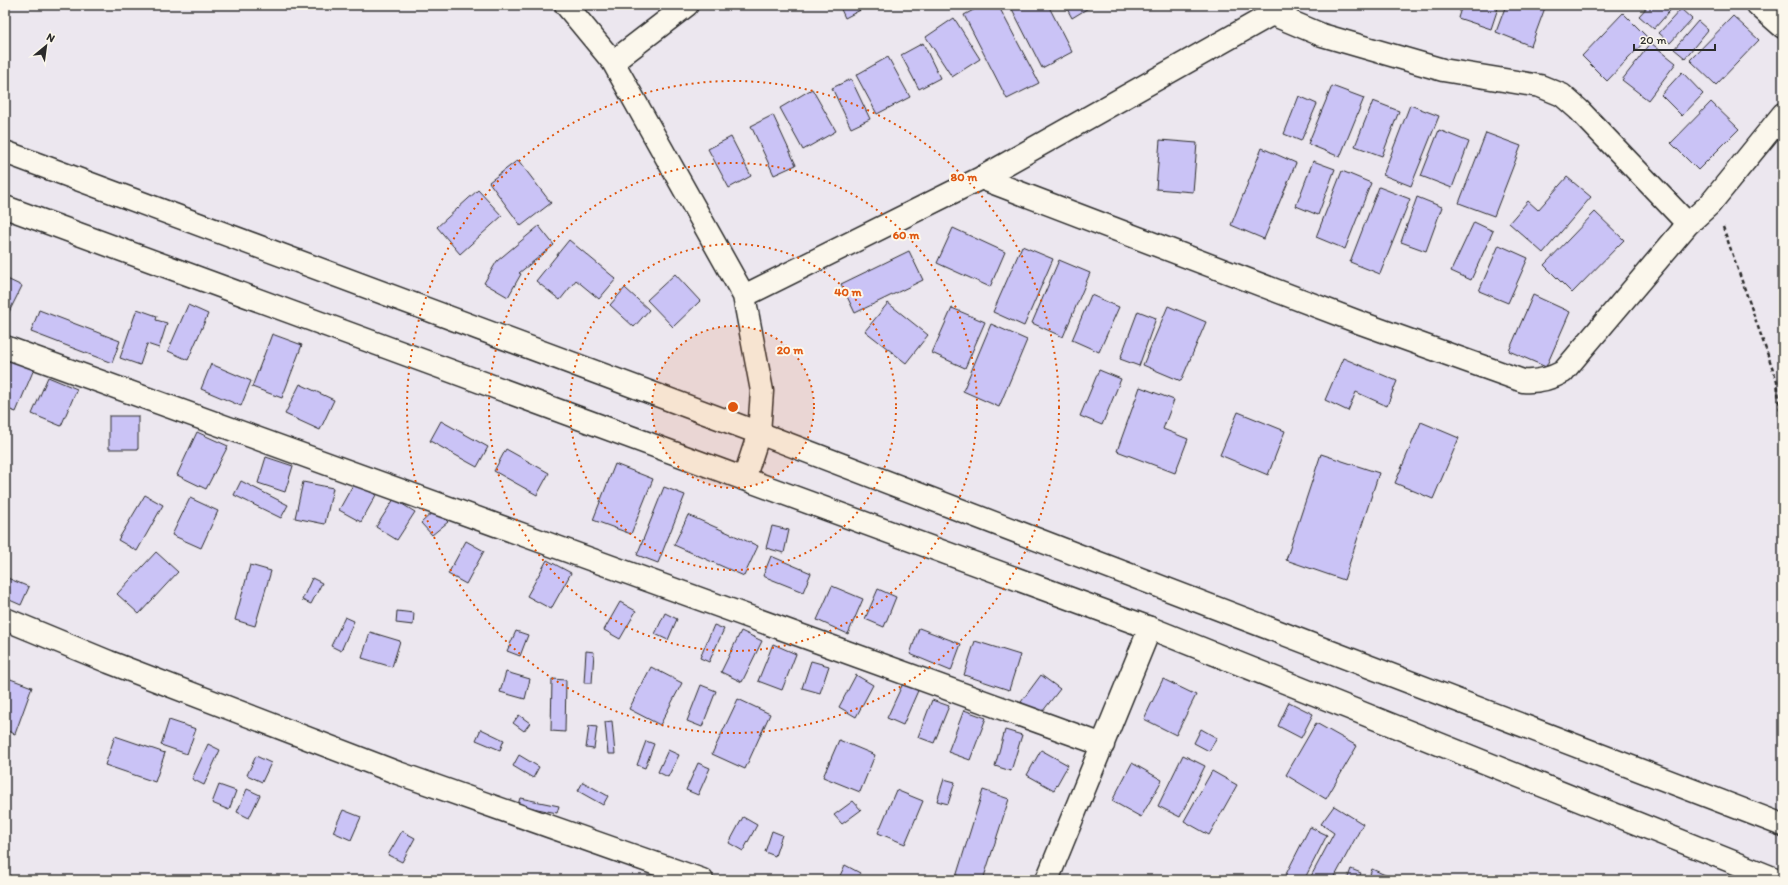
<svg xmlns="http://www.w3.org/2000/svg" width="1788" height="885" viewBox="0 0 1788 885" font-family="Itim,sans-serif">
<rect width="100%" height="100%" fill="#ece7ef"/>
<filter id="ink" filterUnits="userSpaceOnUse"><feTurbulence type="fractalNoise" baseFrequency=".025" numOctaves="2"/><feDisplacementMap in="SourceGraphic" scale="8" xChannelSelector="R" yChannelSelector="G"/><feConvolveMatrix kernelMatrix="1 2 1 2 8 2 1 2 1" color-interpolation-filters="sRGB"/></filter>
<g filter="url(#ink)">
<!-- building -->
<path fill="#cac3f6" stroke="#2b2b2b" d="M 839,5 L 870,5 L 845,18 Z
M 983,5 L 998,5 L 1039,83 L 1007,99 L 964,15 Z
M 1010,5 L 1048,5 L 1072,52 L 1042,68 Z
M 1065,5 L 1089,5 L 1090,7 L 1072,18 Z
M 1462,5 L 1499,5 L 1491,29 L 1458,18 Z
M 1506,5 L 1546,5 L 1531,46 L 1496,32 Z
M 1649,5 L 1675,5 L 1654,29 L 1639,16 Z
M 1681,9 L 1692,19 L 1670,43 L 1659,33 Z
M 1623,13 L 1648,38 L 1607,81 L 1582,56 Z
M 1733,16 L 1759,40 L 1716,85 L 1690,60 Z
M 954,18 L 980,59 L 952,77 L 926,37 Z
M 1698,21 L 1708,30 L 1685,58 L 1674,49 Z
M 923,43 L 940,78 L 919,89 L 901,55 Z
M 1651,43 L 1676,63 L 1648,100 L 1622,80 Z
M 888,57 L 910,97 L 877,114 L 856,75 Z
M 1682,72 L 1703,94 L 1682,116 L 1661,95 Z
M 851,79 L 870,119 L 851,128 L 832,88 Z
M 1332,86 L 1364,98 L 1340,157 L 1308,144 Z
M 812,89 L 836,131 L 803,150 L 780,108 Z
M 1299,96 L 1317,104 L 1301,141 L 1284,134 Z
M 1373,101 L 1399,111 L 1382,156 L 1355,146 Z
M 1711,102 L 1739,129 L 1698,170 L 1671,143 Z
M 1410,105 L 1439,116 L 1411,186 L 1383,175 Z
M 773,115 L 796,165 L 774,175 L 751,126 Z
M 1439,130 L 1469,142 L 1452,188 L 1421,176 Z
M 1486,133 L 1521,146 L 1494,216 L 1459,203 Z
M 731,137 L 751,176 L 729,188 L 708,149 Z
M 1160,140 L 1197,143 L 1193,192 L 1156,189 Z
M 1262,148 L 1296,163 L 1264,239 L 1231,225 Z
M 518,160 L 551,203 L 521,226 L 489,182 Z
M 1313,161 L 1335,169 L 1318,215 L 1296,206 Z
M 1342,171 L 1371,183 L 1345,249 L 1316,237 Z
M 1567,177 L 1591,197 L 1543,253 L 1509,223 L 1528,201 L 1538,210 Z
M 1379,187 L 1410,199 L 1380,274 L 1350,262 Z
M 478,190 L 502,216 L 460,254 L 437,227 Z
M 1417,197 L 1442,207 L 1426,251 L 1401,242 Z
M 1595,212 L 1624,240 L 1572,293 L 1544,265 Z
M 1474,222 L 1493,231 L 1471,280 L 1451,271 Z
M 539,226 L 554,245 L 519,273 L 521,274 L 508,297 L 484,283 L 497,261 Z
M 953,228 L 1005,252 L 990,287 L 937,263 Z
M 569,240 L 616,279 L 599,299 L 576,280 L 560,300 L 536,281 Z
M 1499,245 L 1528,258 L 1508,303 L 1479,291 Z
M 1022,246 L 1053,259 L 1024,326 L 993,312 Z
M 909,251 L 923,280 L 855,313 L 841,284 Z
M 1059,260 L 1090,273 L 1063,337 L 1032,323 Z
M 675,274 L 700,301 L 673,327 L 647,300 Z
M 5,278 L 22,286 L 8,314 L 5,313 Z
M 625,288 L 649,310 L 634,327 L 610,305 Z
M 1091,295 L 1119,307 L 1099,352 L 1072,340 Z
M 1533,295 L 1570,312 L 1546,367 L 1509,351 Z
M 888,303 L 928,335 L 906,363 L 865,331 Z
M 188,305 L 208,314 L 188,360 L 168,351 Z
M 1168,306 L 1206,322 L 1181,381 L 1143,365 Z
M 952,308 L 985,322 L 965,368 L 932,353 Z
M 137,309 L 157,316 L 156,320 L 167,323 L 159,348 L 147,344 L 140,365 L 120,358 Z
M 39,310 L 120,341 L 112,363 L 31,332 Z
M 1138,311 L 1156,318 L 1139,366 L 1120,359 Z
M 991,324 L 1027,340 L 999,407 L 963,391 Z
M 272,334 L 302,345 L 282,398 L 252,387 Z
M 8,358 L 34,369 L 16,412 L 5,408 L 5,366 Z
M 1343,358 L 1397,381 L 1387,406 L 1356,392 L 1348,411 L 1325,400 Z
M 211,364 L 251,381 L 241,406 L 201,389 Z
M 1099,370 L 1121,379 L 1102,425 L 1080,416 Z
M 48,377 L 77,389 L 61,426 L 32,414 Z
M 300,384 L 334,400 L 320,430 L 285,414 Z
M 1140,387 L 1174,400 L 1163,429 L 1188,439 L 1175,473 L 1117,451 Z
M 1238,412 L 1285,431 L 1268,475 L 1220,455 Z
M 109,416 L 138,416 L 138,449 L 109,449 Z
M 441,421 L 488,447 L 477,467 L 430,441 Z
M 1421,422 L 1459,438 L 1433,499 L 1395,483 Z
M 197,432 L 228,446 L 206,489 L 177,475 Z
M 506,449 L 549,473 L 537,495 L 494,471 Z
M 1321,454 L 1379,473 L 1344,580 L 1286,560 Z
M 266,457 L 293,466 L 285,492 L 258,483 Z
M 615,464 L 653,479 L 631,534 L 593,520 Z
M 241,481 L 288,505 L 281,518 L 234,495 Z
M 303,482 L 333,488 L 325,524 L 295,518 Z
M 354,483 L 376,495 L 361,522 L 339,510 Z
M 664,487 L 685,495 L 658,563 L 637,555 Z
M 145,495 L 163,505 L 137,551 L 118,540 Z
M 190,498 L 218,511 L 201,548 L 172,535 Z
M 394,499 L 415,512 L 397,540 L 376,527 Z
M 436,509 L 448,522 L 432,535 L 421,523 Z
M 688,515 L 758,546 L 744,576 L 674,545 Z
M 772,526 L 789,530 L 784,553 L 766,548 Z
M 466,541 L 484,551 L 466,584 L 448,574 Z
M 156,552 L 178,572 L 139,614 L 117,594 Z
M 771,556 L 811,573 L 803,592 L 763,576 Z
M 547,560 L 571,573 L 551,609 L 527,596 Z
M 250,565 L 271,571 L 255,626 L 235,620 Z
M 5,577 L 29,587 L 21,605 L 5,598 Z
M 312,578 L 322,583 L 311,604 L 302,600 Z
M 832,586 L 863,599 L 848,634 L 817,620 Z
M 878,589 L 896,597 L 884,627 L 865,619 Z
M 620,602 L 636,611 L 620,639 L 604,630 Z
M 397,611 L 414,613 L 413,625 L 396,623 Z
M 665,613 L 677,619 L 668,640 L 655,634 Z
M 345,617 L 354,621 L 341,651 L 331,646 Z
M 714,625 L 724,629 L 709,662 L 700,658 Z
M 919,628 L 961,644 L 951,671 L 910,654 Z
M 516,631 L 528,635 L 520,656 L 507,651 Z
M 741,631 L 762,641 L 742,682 L 721,672 Z
M 370,632 L 400,641 L 392,667 L 362,658 Z
M 975,641 L 1020,655 L 1009,690 L 964,675 Z
M 773,644 L 796,654 L 782,690 L 758,681 Z
M 586,651 L 594,652 L 592,683 L 584,683 Z
M 811,661 L 829,666 L 820,693 L 802,688 Z
M 651,667 L 682,683 L 660,725 L 629,709 Z
M 506,672 L 530,679 L 525,699 L 500,692 Z
M 856,675 L 873,685 L 856,717 L 839,707 Z
M 1041,675 L 1060,689 L 1039,716 L 1021,702 Z
M 5,677 L 32,687 L 15,734 L 5,730 Z
M 552,679 L 566,680 L 565,732 L 551,731 Z
M 905,679 L 920,686 L 903,725 L 887,718 Z
M 1163,679 L 1196,695 L 1176,735 L 1144,719 Z
M 701,685 L 716,691 L 702,727 L 687,721 Z
M 738,699 L 770,714 L 745,769 L 712,754 Z
M 932,700 L 949,706 L 934,743 L 918,737 Z
M 1289,702 L 1313,714 L 1301,738 L 1278,726 Z
M 964,710 L 986,718 L 970,760 L 948,752 Z
M 519,715 L 530,723 L 524,731 L 513,723 Z
M 169,720 L 196,729 L 187,754 L 161,745 Z
M 612,721 L 615,754 L 608,754 L 605,722 Z
M 1316,723 L 1357,746 L 1326,799 L 1286,775 Z
M 589,726 L 597,727 L 594,749 L 586,748 Z
M 481,729 L 504,740 L 500,750 L 476,740 Z
M 1201,729 L 1217,738 L 1209,751 L 1194,743 Z
M 1005,730 L 1022,735 L 1011,771 L 995,766 Z
M 115,736 L 165,753 L 155,782 L 105,765 Z
M 839,740 L 875,755 L 860,792 L 823,777 Z
M 646,741 L 654,744 L 645,768 L 637,765 Z
M 208,744 L 220,750 L 204,785 L 192,779 Z
M 668,750 L 679,755 L 668,777 L 658,772 Z
M 1041,750 L 1068,765 L 1054,790 L 1027,775 Z
M 519,755 L 539,767 L 533,778 L 513,766 Z
M 1183,755 L 1205,766 L 1180,817 L 1158,806 Z
M 256,756 L 271,763 L 262,782 L 247,775 Z
M 698,763 L 710,768 L 698,795 L 686,790 Z
M 1132,763 L 1162,780 L 1141,817 L 1112,801 Z
M 1212,771 L 1237,785 L 1209,835 L 1184,821 Z
M 944,779 L 955,782 L 948,804 L 937,801 Z
M 583,782 L 608,796 L 603,805 L 578,791 Z
M 219,785 L 236,791 L 229,810 L 212,803 Z
M 247,789 L 260,795 L 249,818 L 237,812 Z
M 896,790 L 923,801 L 905,844 L 878,833 Z
M 983,790 L 1009,799 L 983,880 L 967,880 L 956,877 Z
M 520,798 L 559,806 L 557,813 L 518,805 Z
M 853,801 L 861,810 L 842,824 L 834,815 Z
M 1334,806 L 1363,824 L 1333,880 L 1309,880 L 1334,833 L 1321,824 Z
M 343,810 L 361,817 L 351,840 L 333,832 Z
M 743,817 L 757,825 L 743,851 L 729,843 Z
M 1310,827 L 1327,835 L 1304,880 L 1283,880 Z
M 402,831 L 415,838 L 402,862 L 388,855 Z
M 772,831 L 782,835 L 775,856 L 765,852 Z
M 845,865 L 860,873 L 857,880 L 838,880 Z
M 1351,869 L 1361,873 L 1358,880 L 1347,880 Z
M 1372,869 L 1396,880 L 1368,880 Z
M 1426,874 L 1437,880 L 1423,880 Z"/>
<g fill="none" stroke-linecap="round" stroke-linejoin="round">
<defs>
<path id="minor" d="M 566,5 L 613,62 L 744,296 L 762,391 L 759,433 L 744,479
M 1758,5 L 1783,27
M 1272,14 L 1322,35 L 1443,70 L 1540,86 L 1562,95 L 1579,110 L 1688,224
M 613,62 L 687,5
M 981,178 L 1361,323 L 1523,381 C 1538,382 1550,379 1563,372 L 1688,224 L 1710,204 L 1783,114
M 744,296 L 981,178 L 1288,5
M 5,347 L 1103,745
M 5,619 L 109,662 L 398,773 L 702,880
M 1047,880 L 1150,628"/>
<path id="tertiary" d="M 5,152 L 759,433 L 1783,825
M 5,207 L 1150,628 L 1778,880"/>
</defs>
<!-- minor casing -->
<use href="#minor" stroke="#2b2b2b" stroke-width="25"/>
<!-- tertiary casing -->
<use href="#tertiary" stroke="#2b2b2b" stroke-width="25"/>
<!-- path -->
<path stroke="#2b2b2b" stroke-width="2.5" stroke-dasharray="4 3" stroke-linecap="butt" d="M 1723,227 L 1777,381 L 1783,438"/>
<!-- minor -->
<use href="#minor" stroke="#fbf7ec" stroke-width="22"/>
<!-- tertiary -->
<use href="#tertiary" stroke="#fbf7ec" stroke-width="22"/>
</g>
</g>
<!-- distance rings -->
<circle cx="733" cy="407" r="81" fill="#df570e" fill-opacity=".12"/>
<g fill="none" stroke="#df570e" stroke-width="2" stroke-dasharray="2 4">
<circle cx="733" cy="407" r="81"/>
<circle cx="733" cy="407" r="163"/>
<circle cx="733" cy="407" r="244"/>
<circle cx="733" cy="407" r="326"/>
</g>
<circle cx="733" cy="407" r="6" fill="#df570e" stroke="#fbf7ec" stroke-width="2"/>
<g font-size="12" text-anchor="middle" font-weight="bold" fill="#df570e" stroke="#fbf7ec" stroke-width="4" stroke-linejoin="round" paint-order="stroke">
<text x="964" y="181">80 m</text>
<text x="906" y="239">60 m</text>
<text x="848" y="296">40 m</text>
<text x="790" y="354">20 m</text>
</g>
<!-- margin -->
<rect width="1788" height="885" fill="none" stroke="#fbf7ec" stroke-width="20"/>
<rect x="10" y="10" width="1768" height="865" fill="none" stroke="#2b2b2b" stroke-width="1.5" filter="url(#ink)"/>
<!-- north arrow -->
<g transform="translate(46 46) rotate(29)" stroke="#fbf7ec" stroke-width="3" paint-order="stroke">
<path d="M0-3L7 15L0 10L-7 15Z" fill="#2b2b2b"/>
<text y="-6" font-size="11" font-weight="bold" text-anchor="middle" fill="#2b2b2b">N</text>
</g>
<!-- scale -->
<path d="M1634 44v6h81v-6" fill="none" stroke="#2b2b2b" stroke-width="2"/>
<text x="1640" y="44" font-size="12" fill="#2b2b2b" stroke="#fbf7ec" stroke-width="3" paint-order="stroke">20 m</text>
</svg>
